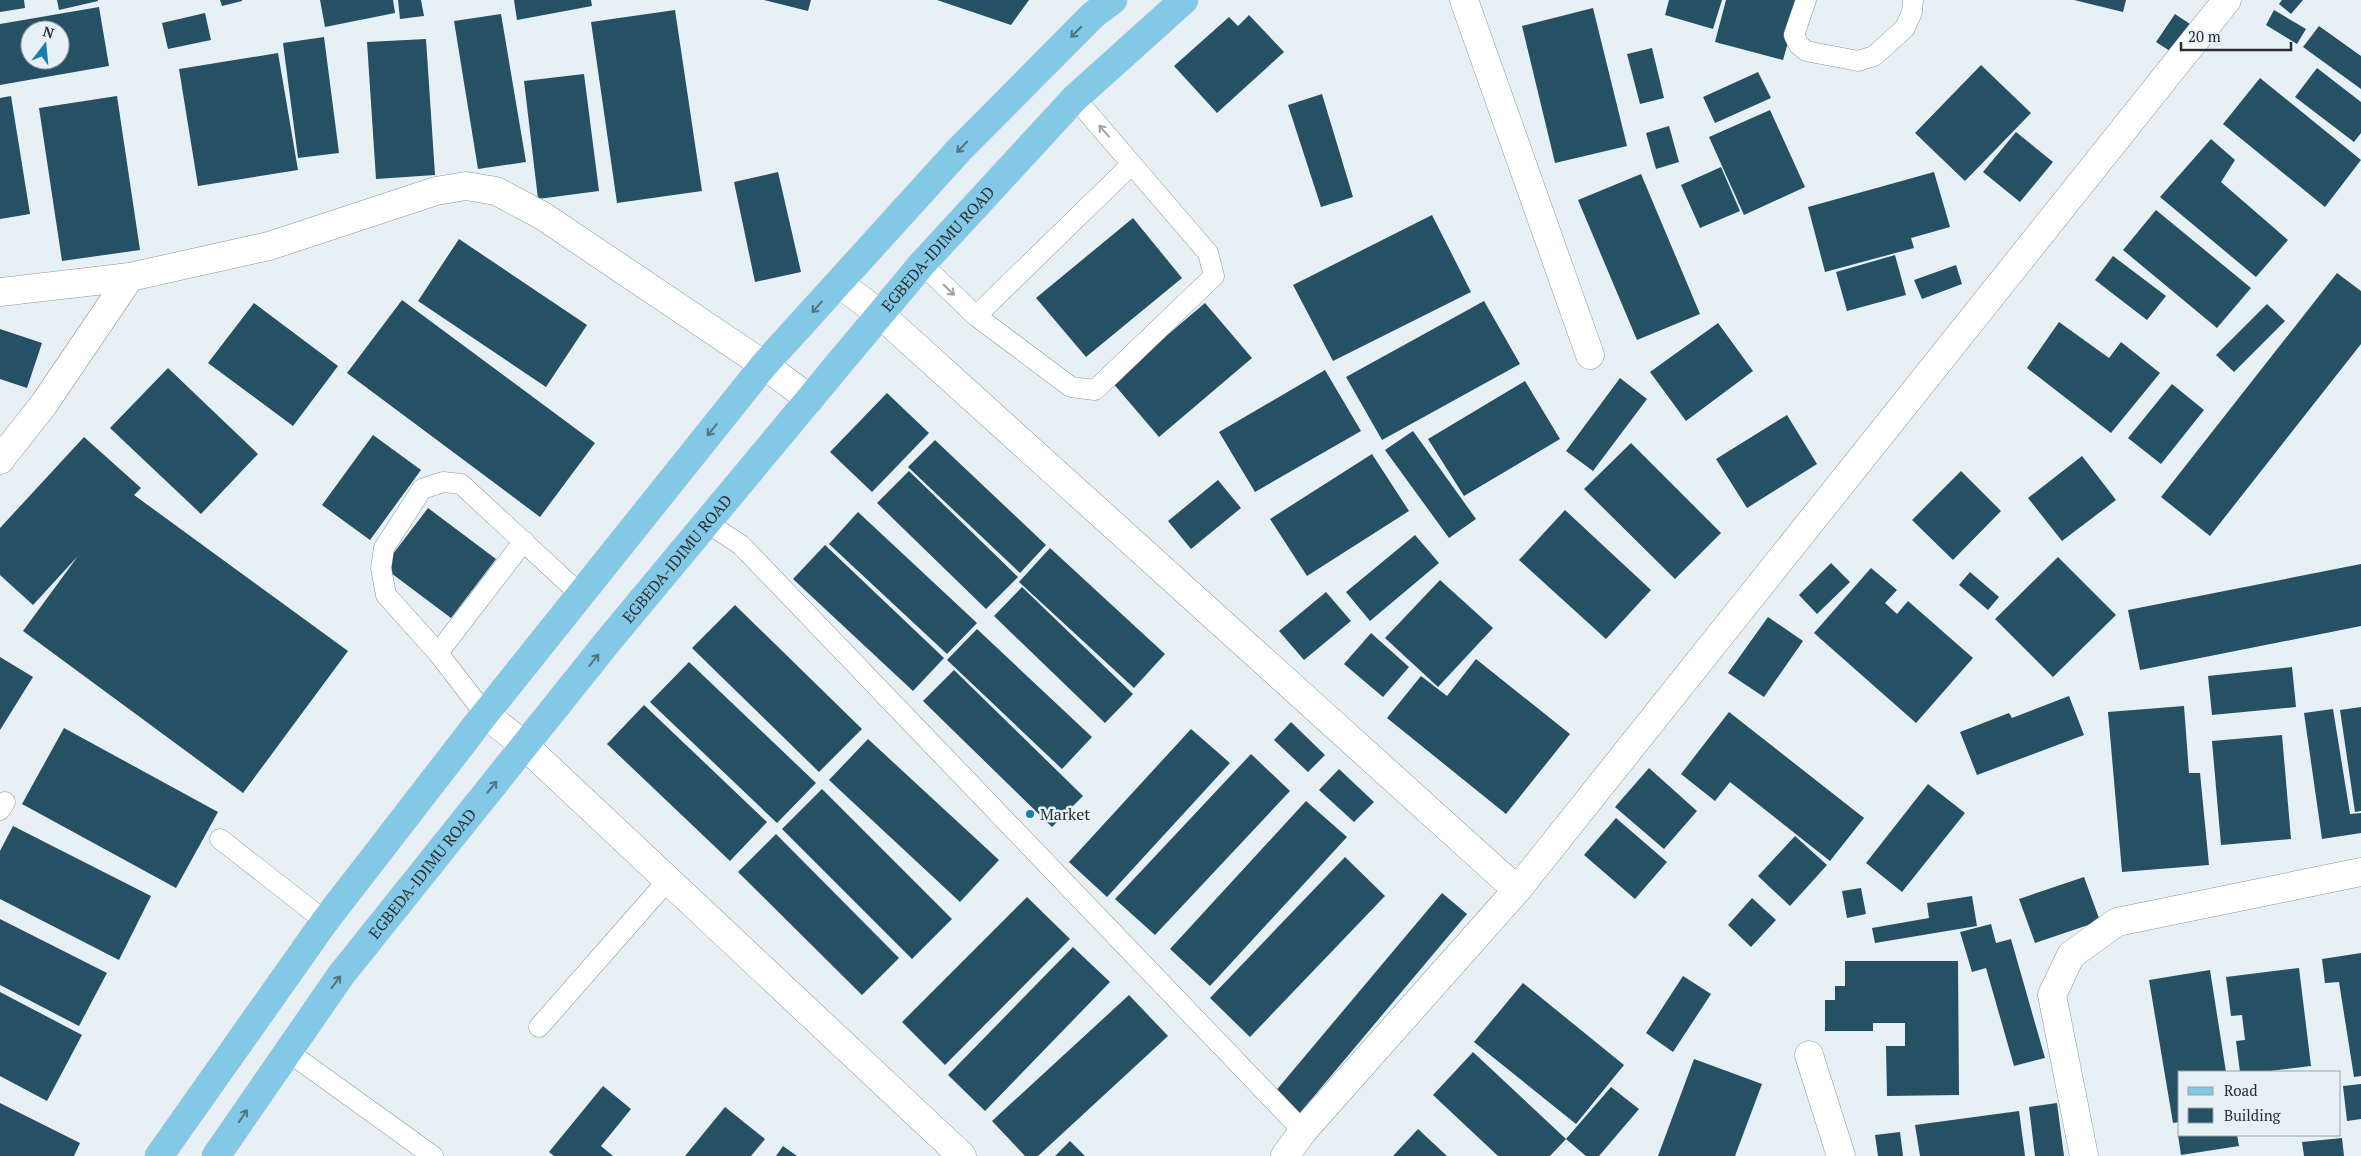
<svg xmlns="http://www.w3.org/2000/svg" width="2361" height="1156" viewBox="0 0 2361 1156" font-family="'PT Serif',serif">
<rect width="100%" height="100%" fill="#e7f0f5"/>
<!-- building -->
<path fill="#265064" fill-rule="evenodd" d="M 0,0 L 24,0 L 25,8 L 0,12 Z
M 57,0 L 98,0 L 98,1 L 59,10 Z
M 220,0 L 242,0 L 242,1 L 222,6 Z
M 320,0 L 393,0 L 395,13 L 325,27 Z
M 398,0 L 421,0 L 424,16 L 400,19 Z
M 514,0 L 591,0 L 592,6 L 517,20 Z
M 764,0 L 811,0 L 808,11 Z
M 937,0 L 1029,0 L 1011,25 Z
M 1669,0 L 1722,0 L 1713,29 L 1665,15 Z
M 1726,0 L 1800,0 L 1783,60 L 1715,42 Z
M 2074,0 L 2126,0 L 2123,12 Z
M 2282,0 L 2303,0 L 2291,14 L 2279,4 Z
M 99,7 L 109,66 L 0,85 L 0,24 ZM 30,30 L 60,30 L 60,60 L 30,60 Z
M 1593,8 L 1627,146 L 1555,163 L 1522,26 Z
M 675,10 L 702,191 L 617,203 L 591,22 Z
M 2274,10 L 2306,29 L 2297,44 L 2266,25 Z
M 205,13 L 211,40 L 168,49 L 162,23 Z
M 501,14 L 526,162 L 478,169 L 454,21 Z
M 2175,14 L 2190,24 L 2170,51 L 2156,42 Z
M 1249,15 L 1284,52 L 1217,113 L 1174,66 L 1229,17 L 1238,26 Z
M 2319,26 L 2361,56 L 2361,89 L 2303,47 Z
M 324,37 L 339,153 L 298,158 L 283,43 Z
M 426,39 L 435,175 L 376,179 L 367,42 Z
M 1652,48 L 1664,98 L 1640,104 L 1627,54 Z
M 278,53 L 298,170 L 198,186 L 179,69 Z
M 1981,65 L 2031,113 L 1965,181 L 1915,133 Z
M 2317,68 L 2361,102 L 2361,133 L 2354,142 L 2295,97 Z
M 1758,72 L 1771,98 L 1715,123 L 1703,97 Z
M 584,74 L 599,191 L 538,199 L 524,81 Z
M 2260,78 L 2361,160 L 2325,207 L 2223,124 Z
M 1322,94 L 1353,197 L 1321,207 L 1288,105 Z
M 11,96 L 30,214 L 0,219 L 0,98 Z
M 117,96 L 140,250 L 62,261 L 39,108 Z
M 1770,110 L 1805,187 L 1744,215 L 1709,137 Z
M 1669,126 L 1679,162 L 1656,169 L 1646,133 Z
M 2016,132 L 2053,162 L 2020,202 L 1983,172 Z
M 2211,139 L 2235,160 L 2221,182 L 2288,240 L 2256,277 L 2160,197 Z
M 1721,167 L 1740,211 L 1700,228 L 1681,185 Z
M 778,172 L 801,272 L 755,282 L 734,182 Z
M 1934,172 L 1950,227 L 1911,238 L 1914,248 L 1825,272 L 1808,207 Z
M 1641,174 L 1700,314 L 1637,340 L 1578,200 Z
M 2156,210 L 2251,288 L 2217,328 L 2123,250 Z
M 1432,215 L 1471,292 L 1333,361 L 1293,285 Z
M 1133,218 L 1182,278 L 1086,357 L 1036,298 Z
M 459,239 L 587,325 L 546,387 L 418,301 Z
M 1895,255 L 1906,295 L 1847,311 L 1836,272 Z
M 2113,256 L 2166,296 L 2147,320 L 2095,280 Z
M 1956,265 L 1962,284 L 1922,299 L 1914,280 Z
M 2337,273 L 2361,291 L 2361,344 L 2210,536 L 2161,497 Z
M 402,300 L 595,443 L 540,517 L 347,373 Z
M 1484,301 L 1520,364 L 1382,440 L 1346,377 Z
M 254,303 L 338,366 L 293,426 L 208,363 Z
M 1205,303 L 1252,358 L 1159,437 L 1112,382 Z
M 2267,304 L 2285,321 L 2234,372 L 2216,355 Z
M 2059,322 L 2109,358 L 2121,342 L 2160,373 L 2111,433 L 2027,368 Z
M 1718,323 L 1753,371 L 1686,421 L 1650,372 Z
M 0,329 L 42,343 L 27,388 L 0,379 Z
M 168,368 L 258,454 L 201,514 L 110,428 Z
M 1325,370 L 1361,431 L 1255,492 L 1219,432 Z
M 1620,378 L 1647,399 L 1593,471 L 1566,451 Z
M 1525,381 L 1560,439 L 1464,496 L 1428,439 Z
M 2172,384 L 2204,410 L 2161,464 L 2128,438 Z
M 887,393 L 929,433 L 872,492 L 830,452 Z
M 1787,415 L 1817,464 L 1747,508 L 1716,459 Z
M 1413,431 L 1476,519 L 1449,538 L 1385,450 Z
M 373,435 L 421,470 L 370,540 L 322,505 Z
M 84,437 L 141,488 L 134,495 L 348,651 L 243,793 L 23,631 L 78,556 L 33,605 L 0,575 L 0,528 Z
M 935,440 L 1046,545 L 1020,573 L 908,467 Z
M 1631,443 L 1721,533 L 1675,579 L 1584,489 Z
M 1372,454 L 1409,511 L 1307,576 L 1270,519 Z
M 2082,456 L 2116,500 L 2062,541 L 2028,498 Z
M 909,471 L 1018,577 L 986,609 L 877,503 Z
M 1961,471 L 2001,511 L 1953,560 L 1912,520 Z
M 1218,480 L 1241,508 L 1191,549 L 1168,521 Z
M 428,508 L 496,559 L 451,618 L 383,567 Z
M 1565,510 L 1651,590 L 1606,639 L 1519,560 Z
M 858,512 L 977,623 L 947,654 L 829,544 Z
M 1415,535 L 1439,563 L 1370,621 L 1346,592 Z
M 825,545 L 944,658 L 913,691 L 793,579 Z
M 1050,548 L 1165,654 L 1134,688 L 1019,582 Z
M 2058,557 L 2116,615 L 2053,677 L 1995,619 Z
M 1831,563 L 1850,582 L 1817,614 L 1799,595 Z
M 2361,564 L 2361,626 L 2140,670 L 2128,610 Z
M 1871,568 L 1897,590 L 1885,603 L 1897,614 L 1908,601 L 1973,658 L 1916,723 L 1814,633 Z
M 1970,572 L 1999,597 L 1988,610 L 1959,585 Z
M 1440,580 L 1493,628 L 1438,687 L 1385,638 Z
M 1022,587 L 1133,694 L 1105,723 L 994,616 Z
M 1326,592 L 1351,621 L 1304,660 L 1279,631 Z
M 735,605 L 862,729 L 819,772 L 692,648 Z
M 1768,617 L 1803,641 L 1764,697 L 1728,673 Z
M 977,629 L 1092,737 L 1062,769 L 947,660 Z
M 1371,633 L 1409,667 L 1383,697 L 1344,664 Z
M 0,657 L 33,677 L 0,730 Z
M 1476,659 L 1570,734 L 1506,814 L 1387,718 L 1421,676 L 1447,696 Z
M 689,662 L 816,783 L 777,823 L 650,702 Z
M 2292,667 L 2296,707 L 2212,715 L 2208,676 Z
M 954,670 L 1083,796 L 1052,827 L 923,701 Z
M 2069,696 L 2084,735 L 1977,775 L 1960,732 L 2009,713 L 2012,718 Z
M 644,705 L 767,822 L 730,861 L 607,744 Z
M 2184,706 L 2189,773 L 2200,773 L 2209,865 L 2122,872 L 2108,712 Z
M 2361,707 L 2361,811 L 2355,812 L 2340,710 Z
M 2333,709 L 2350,814 L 2361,813 L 2361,833 L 2322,839 L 2304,713 Z
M 1729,712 L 1864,818 L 1830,861 L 1730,782 L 1715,801 L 1681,774 Z
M 1291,722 L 1325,755 L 1308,772 L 1274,740 Z
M 64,728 L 218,812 L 176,888 L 22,804 Z
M 1191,729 L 1230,763 L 1107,897 L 1069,862 Z
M 2282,735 L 2291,839 L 2221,845 L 2212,741 Z
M 868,739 L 999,860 L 960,902 L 829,780 Z
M 1251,754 L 1290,791 L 1155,935 L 1115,899 Z
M 1649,768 L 1697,811 L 1664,849 L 1615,807 Z
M 1339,769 L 1374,802 L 1354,822 L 1319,790 Z
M 1928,784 L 1965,813 L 1902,892 L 1866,863 Z
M 822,789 L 952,919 L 912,959 L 782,829 Z
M 1306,801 L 1347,837 L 1210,986 L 1170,949 Z
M 1616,818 L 1667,862 L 1635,899 L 1584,855 Z
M 13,826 L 151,896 L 119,960 L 0,899 L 0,851 Z
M 776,834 L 899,958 L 862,995 L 738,872 Z
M 1795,836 L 1827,865 L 1790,906 L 1758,876 Z
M 1345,857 L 1385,896 L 1250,1037 L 1210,998 Z
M 2084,877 L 2100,921 L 2035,943 L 2019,899 Z
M 1861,888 L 1866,914 L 1847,918 L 1842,891 Z
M 1442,893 L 1467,914 L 1299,1114 L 1274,1093 Z
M 1972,896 L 1977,926 L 1875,943 L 1872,928 L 1929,918 L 1927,903 Z
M 1027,897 L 1070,939 L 945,1065 L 902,1022 Z
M 1752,898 L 1776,920 L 1751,947 L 1728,925 Z
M 0,919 L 107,973 L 79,1026 L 0,985 Z
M 1991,924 L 1996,943 L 2011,939 L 2045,1058 L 2014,1066 L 1986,968 L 1972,972 L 1960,932 Z
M 1073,947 L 1110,982 L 985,1111 L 948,1075 Z
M 2361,953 L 2361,1076 L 2354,1077 L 2339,982 L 2325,983 L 2322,959 Z
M 1845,961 L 1958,961 L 1959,1095 L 1887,1096 L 1886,1046 L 1905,1046 L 1905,1023 L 1873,1023 L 1873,1031 L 1825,1031 L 1825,1000 L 1835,1000 L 1835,986 L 1845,986 Z
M 2299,968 L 2311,1066 L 2262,1072 L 2240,1072 L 2236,1041 L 2245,1040 L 2242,1015 L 2231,1016 L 2226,977 Z
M 2210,970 L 2226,1072 L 2180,1072 L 2180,1122 L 2173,1123 L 2149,980 Z
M 1683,976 L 1711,994 L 1673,1052 L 1646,1033 Z
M 1523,983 L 1624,1065 L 1576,1124 L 1474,1042 Z
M 0,992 L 82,1035 L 47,1101 L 0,1076 Z
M 1129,995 L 1168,1036 L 1038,1156 L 1025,1156 L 992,1121 Z
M 1473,1052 L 1566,1139 L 1550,1156 L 1498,1156 L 1433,1095 Z
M 1694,1059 L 1762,1084 L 1735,1156 L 1658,1156 Z
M 2361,1084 L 2361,1119 L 2347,1121 L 2343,1086 Z
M 603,1086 L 631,1109 L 601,1146 L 613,1156 L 554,1156 L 549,1152 Z
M 1611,1087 L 1639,1109 L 1599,1156 L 1586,1156 L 1566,1139 Z
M 0,1103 L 80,1143 L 74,1156 L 0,1156 Z
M 2057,1103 L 2064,1156 L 2035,1156 L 2029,1107 Z
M 725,1107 L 765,1139 L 751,1156 L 685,1156 Z
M 2019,1111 L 2025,1156 L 1920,1156 L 1915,1125 Z
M 1418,1129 L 1447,1156 L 1393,1156 Z
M 1900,1132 L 1903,1156 L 1878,1156 L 1875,1135 Z
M 2178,1135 L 2237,1135 L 2239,1146 L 2181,1155 Z
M 2342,1138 L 2344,1156 L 2304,1156 L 2302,1142 Z
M 1070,1141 L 1085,1156 L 1055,1156 Z
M 783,1146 L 797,1156 L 776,1156 Z"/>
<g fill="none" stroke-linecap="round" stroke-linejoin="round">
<defs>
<path id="lane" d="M 1806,0 L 1794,35 L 1799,45 L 1806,51 L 1858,61 L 1874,56 L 1905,28 L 1912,12 L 1913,0
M 922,264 L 976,316 L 1071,387 L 1095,390 L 1214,276 L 1208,253 L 1075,98
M 976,316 L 1132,164
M 706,522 L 741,545 L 1303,1131
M 438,653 L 524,541
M 485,714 L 438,653 L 386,595 L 381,568 L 384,548 L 422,489 L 443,482 L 461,484 L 580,594
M 0,810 L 5,802
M 220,839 L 325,921
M 539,1027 L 668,880
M 287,1051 L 433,1156"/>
<path id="street" d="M 1464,0 L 1590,355
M 839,283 L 881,315 L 1517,890
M 0,292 L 130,277 L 269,246 L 436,191 L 466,186 L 496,191 L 543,216 L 764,365 L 810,399
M 0,460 L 44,404 L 130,277
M 485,714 L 525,746 L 962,1156
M 1809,1055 L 1841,1156
M 1285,1156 L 1303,1131 L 1517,890 L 2227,0
M 2084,1156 L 2052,995 L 2071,955 L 2117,922 L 2361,872"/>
<g id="primary">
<path d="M 159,1156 L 325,921 L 485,714 L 764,365 L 959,150 L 1093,15 L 1113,0"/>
<path id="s1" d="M 216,1156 L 341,975 L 609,640 L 922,264 L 1075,98 L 1184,0"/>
</g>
</defs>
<!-- lane casing -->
<use href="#lane" stroke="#8d969a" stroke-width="21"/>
<!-- street casing -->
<use href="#street" stroke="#8d969a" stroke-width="29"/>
<!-- primary casing -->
<use href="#primary" stroke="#cccdcd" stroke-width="29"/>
<!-- lane -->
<use href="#lane" stroke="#fff" stroke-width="20"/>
<!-- street -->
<use href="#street" stroke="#fff" stroke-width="28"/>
<!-- primary -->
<use href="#primary" stroke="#83c8e6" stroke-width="28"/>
</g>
<!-- one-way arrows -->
<defs><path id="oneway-shaft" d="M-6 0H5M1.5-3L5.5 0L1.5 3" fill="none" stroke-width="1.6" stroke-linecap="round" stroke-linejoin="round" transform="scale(1.25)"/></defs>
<g stroke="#527381">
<use href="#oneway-shaft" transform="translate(1076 32) rotate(135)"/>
<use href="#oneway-shaft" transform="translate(962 147) rotate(134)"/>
<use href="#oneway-shaft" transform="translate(817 307) rotate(132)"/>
<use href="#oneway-shaft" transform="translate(712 430) rotate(129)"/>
<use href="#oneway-shaft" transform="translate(594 660) rotate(-51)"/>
<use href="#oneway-shaft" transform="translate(492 787) rotate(-51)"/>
<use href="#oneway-shaft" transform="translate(336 982) rotate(-54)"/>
<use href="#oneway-shaft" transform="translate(243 1116) rotate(-56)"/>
</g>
<g stroke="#9fa0a1">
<use href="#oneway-shaft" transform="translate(1104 131) rotate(-131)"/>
<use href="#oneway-shaft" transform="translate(949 290) rotate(44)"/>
</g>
<!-- markers -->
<circle fill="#1980aa" stroke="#e7f0f5" stroke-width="2" cx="1030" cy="814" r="5"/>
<g text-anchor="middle" stroke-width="5" stroke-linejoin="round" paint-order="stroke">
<!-- street labels -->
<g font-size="16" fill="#292d2e" stroke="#e7f0f5">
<text dy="6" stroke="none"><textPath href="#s1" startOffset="1160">EGBEDA-IDIMU ROAD</textPath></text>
<text dy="6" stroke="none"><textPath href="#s1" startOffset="755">EGBEDA-IDIMU ROAD</textPath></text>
<text dy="6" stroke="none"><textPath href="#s1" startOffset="350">EGBEDA-IDIMU ROAD</textPath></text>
</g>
<!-- poi labels -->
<g font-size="16" fill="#292d2e" stroke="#e7f0f5" text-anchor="start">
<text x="1040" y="820">Market</text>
</g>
</g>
<!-- legend -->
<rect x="2178" y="1071" width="162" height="65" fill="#e7f0f5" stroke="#9ba2a5"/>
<rect x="2188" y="1087" width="25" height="8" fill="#83c8e6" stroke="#9ba2a5"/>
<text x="2224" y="1096" font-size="15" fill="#292d2e">Road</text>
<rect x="2188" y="1108" width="25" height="15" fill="#265064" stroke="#9ba2a5"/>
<text x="2224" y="1121" font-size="15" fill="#292d2e">Building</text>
<!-- north arrow -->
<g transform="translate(45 45) rotate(16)"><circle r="24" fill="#e7f0f5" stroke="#9ba2a5"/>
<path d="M0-4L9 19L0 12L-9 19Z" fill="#1980aa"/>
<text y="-8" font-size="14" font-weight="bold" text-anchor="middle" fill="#292d2e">N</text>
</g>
<!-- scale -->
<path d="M2181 42v8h110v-8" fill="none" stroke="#292d2e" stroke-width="2.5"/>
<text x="2188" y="42" font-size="15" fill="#292d2e" stroke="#e7f0f5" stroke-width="4" paint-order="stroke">20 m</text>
</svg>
